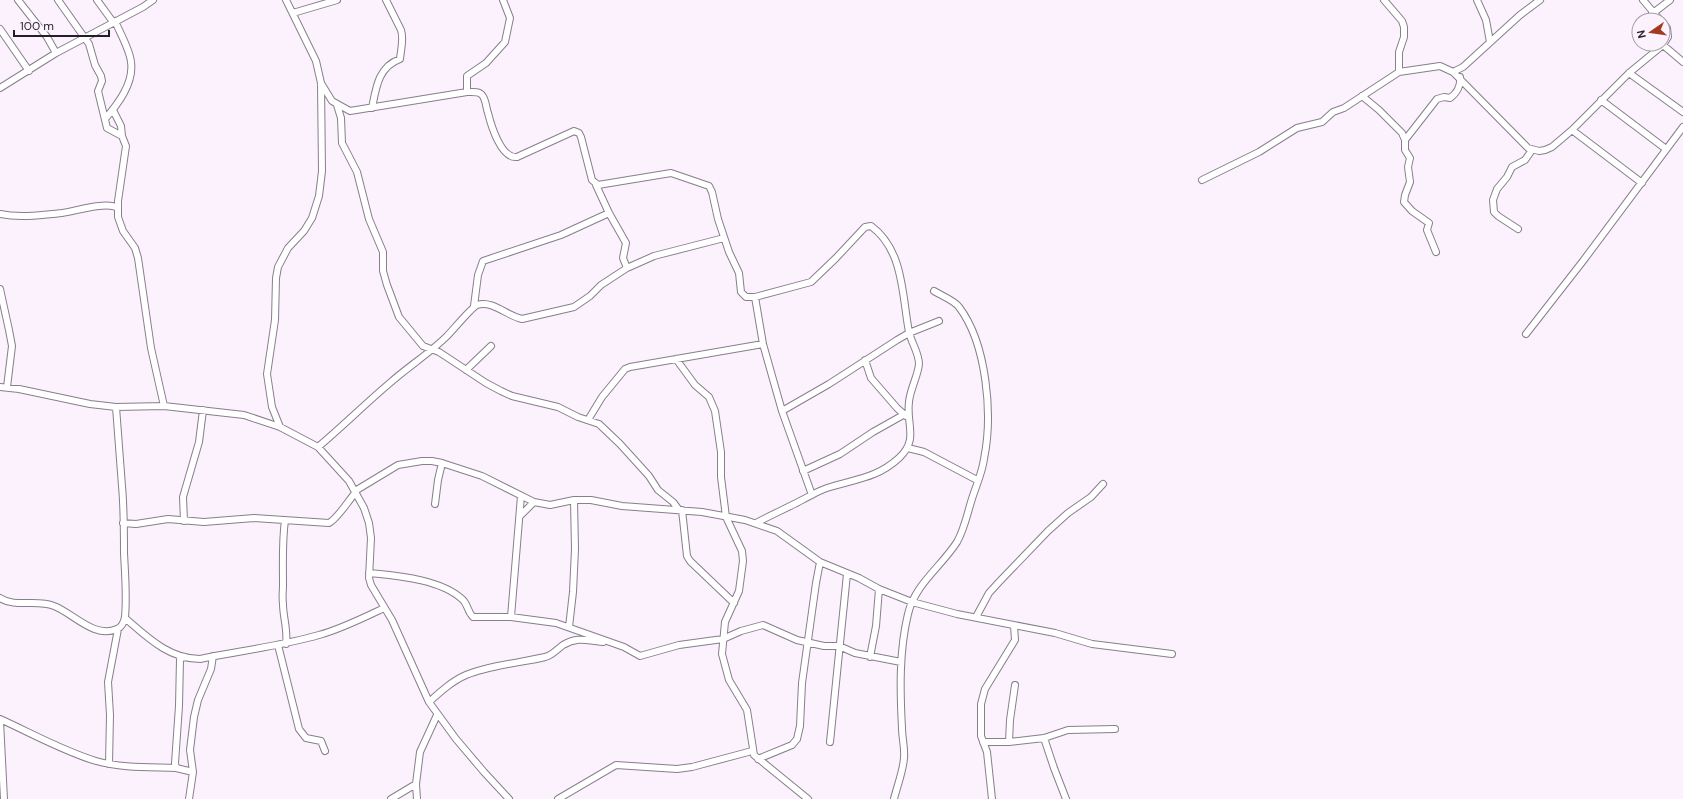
<svg xmlns="http://www.w3.org/2000/svg" width="1683" height="799" viewBox="0 0 1683 799" font-family="'DM Sans',sans-serif">
<rect width="100%" height="100%" fill="#fbf2fe"/>
<g fill="none" stroke-linecap="round" stroke-linejoin="round">
<defs>
<path id="street" d="M 18,0 L 47,37 L 56,53
M 58,0 L 89,44 L 95,65 L 101,76 L 102,81 L 98,91 L 107,128 L 122,136
M 97,0 L 113,22
M 1384,0 L 1402,21 L 1404,27 L 1404,37 L 1399,52 L 1399,72
M 1477,0 L 1486,20 L 1490,42
M 1643,0 L 1660,20
M 1652,12 L 1657,10 L 1670,0
M 293,13 L 337,0
M 0,29 L 29,71
M 1663,45 L 1683,62
M 1453,72 L 1463,67 L 1520,15 L 1540,0
M 1629,73 L 1683,112
M 321,83 L 332,101 L 350,111 L 467,92 C 472,92 479,91 482,95 C 486,99 486,108 488,113 C 491,125 501,159 517,157 L 574,131 L 579,133 L 581,137 L 592,180 L 598,185 L 671,173 L 709,186 L 712,192 L 718,219 L 729,252 L 739,273 L 741,292 L 746,297 L 755,297 L 811,282 L 836,258 L 865,227 L 871,226 C 904,250 902,296 909,332 C 911,342 919,353 919,364 C 918,376 910,389 909,402 C 906,425 919,439 899,458 C 876,479 854,479 827,488 C 818,491 810,496 802,500 C 787,508 771,515 756,523
M 0,88 L 56,53 L 143,7 L 153,0
M 467,92 L 467,76 L 486,63 L 505,42 L 510,18 L 503,0
M 1362,96 L 1379,110 L 1402,133 L 1405,140 L 1405,150 L 1410,158 L 1408,167 L 1410,182 L 1405,195 L 1404,202 L 1412,211 L 1429,223 L 1427,230 L 1436,252
M 1601,100 L 1666,149
M 337,105 L 341,118 L 342,143 L 357,172 L 369,219 L 383,252 L 383,271 L 387,285 L 399,317 L 418,340 L 423,346 L 439,352 L 486,383 L 501,391 L 512,396 L 558,407 L 578,417 L 599,424 L 620,444 L 649,476 L 658,490 L 673,502 L 679,510
M 372,108 C 376,88 378,67 400,59 C 401,49 404,39 401,30 L 386,0
M 113,110 L 121,126 L 122,136 L 126,146 L 118,201 L 118,217 L 123,231 L 135,248 L 138,258 L 151,348 L 164,406
M 105,119 C 118,104 134,83 131,62 C 130,50 120,33 115,21
M 1572,130 L 1642,183
M 1405,140 L 1437,99 L 1444,97 L 1450,98 C 1457,93 1461,85 1460,77
M 1202,180 L 1259,152 L 1297,128 L 1322,122 L 1333,112 L 1344,108 L 1399,72 L 1440,66 L 1453,72 L 1528,148 L 1539,151 L 1545,150 L 1552,147 L 1572,130 L 1629,73 L 1663,45 L 1668,37 L 1667,28 L 1663,23
M 596,185 L 609,213 L 626,243 L 623,258 L 627,268
M 0,214 C 20,218 42,215 62,213 C 76,211 106,201 118,208
M 1518,229 L 1498,216 L 1494,212 L 1493,200 L 1497,189 L 1507,177 L 1512,167 L 1525,160 L 1532,150
M 0,289 L 9,330 L 12,346 L 7,387
M 755,297 L 763,344 L 782,411 L 812,495
M 474,306 L 478,275 L 483,261 L 561,235 L 609,213
M 1526,334 L 1583,261 L 1683,127
M 676,359 L 695,385 L 709,397 L 715,411 L 721,452 L 721,477 L 726,517 L 742,551 L 743,561 L 739,591 L 725,622 L 722,654 L 729,680 L 747,710 L 754,755 L 808,799
M 865,360 L 871,378 L 897,408 L 906,416
M 466,370 L 491,346
M 0,387 L 19,389 L 90,404 L 116,407 L 164,406 L 244,415 L 280,427 L 318,447 L 349,481 L 364,508 L 369,523 L 371,538 L 369,578 L 371,585 L 392,620 L 429,702 L 456,739 L 484,772 L 509,799
M 782,411 L 829,384 L 897,340 L 909,333 L 939,321
M 588,420 L 602,397 L 625,369 L 630,367 L 763,344
M 280,427 L 272,407 L 267,374 L 275,320 L 276,278 L 278,267 L 288,248 L 304,231 L 312,218 L 319,196 L 322,171 L 321,83 L 316,61 L 286,0
M 318,447 C 343,426 366,403 391,382 C 409,366 430,353 447,336 C 453,330 472,307 477,305 C 493,300 507,316 522,319 L 574,307 L 590,296 L 601,285 L 627,268 L 654,256 L 724,238
M 908,448 L 924,452 L 977,480
M 803,471 L 840,454 L 873,432 L 905,414
M 355,491 L 398,465 L 422,461 L 432,461 L 442,463 L 482,476 L 534,502 L 550,505 L 574,500 L 591,500 L 622,506 L 702,512 L 745,520 L 777,531 L 820,562 L 859,578 L 879,589 L 912,602 L 957,614 L 1055,633 L 1092,644 L 1172,654
M 435,504 L 438,480 L 442,463
M 682,510 L 687,556 L 690,561 L 734,603
M 520,516 L 534,502
M 285,520 C 282,542 283,563 283,585 C 283,591 282,597 283,604 C 283,617 288,630 286,644
M 184,521 L 183,497 L 199,442 L 203,410
M 123,523 L 136,524 L 168,519 L 204,522 L 254,518 L 329,523 C 338,518 348,501 356,492
M 369,573 C 398,576 440,579 462,599 C 468,604 467,611 473,617 L 511,617 L 556,623 L 624,647 L 640,656 L 679,645 L 723,639 L 741,631 L 763,625 L 797,640 L 824,646 L 839,646 L 855,653 L 901,662
M 0,598 C 15,608 37,599 54,606 C 73,613 94,639 117,629 C 122,627 124,622 125,617 C 127,596 125,574 124,553 C 124,530 124,508 122,486 C 120,459 118,433 116,407
M 511,617 L 521,496
M 976,617 L 989,593 L 999,582 L 1048,531 L 1068,513 L 1091,497 L 1103,484
M 125,618 C 147,637 169,659 200,659 C 240,651 280,646 319,635 C 341,629 363,618 384,608
M 569,627 L 573,592 L 575,549 L 574,500
M 278,645 L 299,729 L 306,738 L 321,741 L 325,751
M 184,657 L 180,659 L 179,706 L 175,763 L 176,768 L 193,772
M 870,657 L 876,626 L 879,589
M 429,702 C 440,692 452,681 466,675 C 490,665 520,663 545,657 C 553,655 557,649 563,645 C 578,636 588,641 603,642
M 0,719 C 31,733 63,751 96,761 C 121,768 150,767 176,768
M 0,721 L 4,799
M 1044,738 L 1054,768 L 1066,799
M 830,742 L 847,574
M 983,742 L 1009,742 L 1044,738 L 1068,730 L 1115,729
M 1009,742 L 1010,720 L 1015,685
M 758,759 L 792,745 L 797,739 L 800,726 L 802,683 L 816,583 L 820,562
M 109,764 L 110,715 L 108,682 L 118,629
M 416,784 L 417,799
M 189,799 L 193,772 L 190,750 L 194,717 L 198,700 L 211,669 L 213,656
M 391,799 L 416,784 L 420,752 L 437,715
M 558,799 L 616,765 L 677,769 L 692,767 L 752,751
M 894,799 C 897,786 903,772 904,758 C 905,748 902,738 902,728 C 900,691 899,651 908,614 C 915,584 941,567 957,542 C 964,530 967,515 971,502 C 975,488 982,474 984,459 C 993,415 987,344 959,307 C 954,300 942,296 934,291
M 992,799 L 987,752 L 981,736 L 981,704 L 985,689 L 1015,640 L 1014,626"/>
</defs>
<!-- street casing -->
<use href="#street" stroke="#887e8c" stroke-width="8"/>
<!-- street -->
<use href="#street" stroke="#fff" stroke-width="6"/>
</g>
<!-- north arrow -->
<g transform="translate(1651 32) rotate(257)"><circle r="19" fill="#fbf2fe" stroke="#a59ea7"/>
<path d="M0-3L7 15L0 10L-7 15Z" fill="#a23a1f"/>
<text y="-6" font-size="11" font-weight="bold" text-anchor="middle" fill="#231f24">N</text>
</g>
<!-- scale -->
<path d="M14 30v6h95v-6" fill="none" stroke="#231f24" stroke-width="2"/>
<text x="20" y="30" font-size="12" fill="#231f24" stroke="#fbf2fe" stroke-width="3" paint-order="stroke">100 m</text>
</svg>
